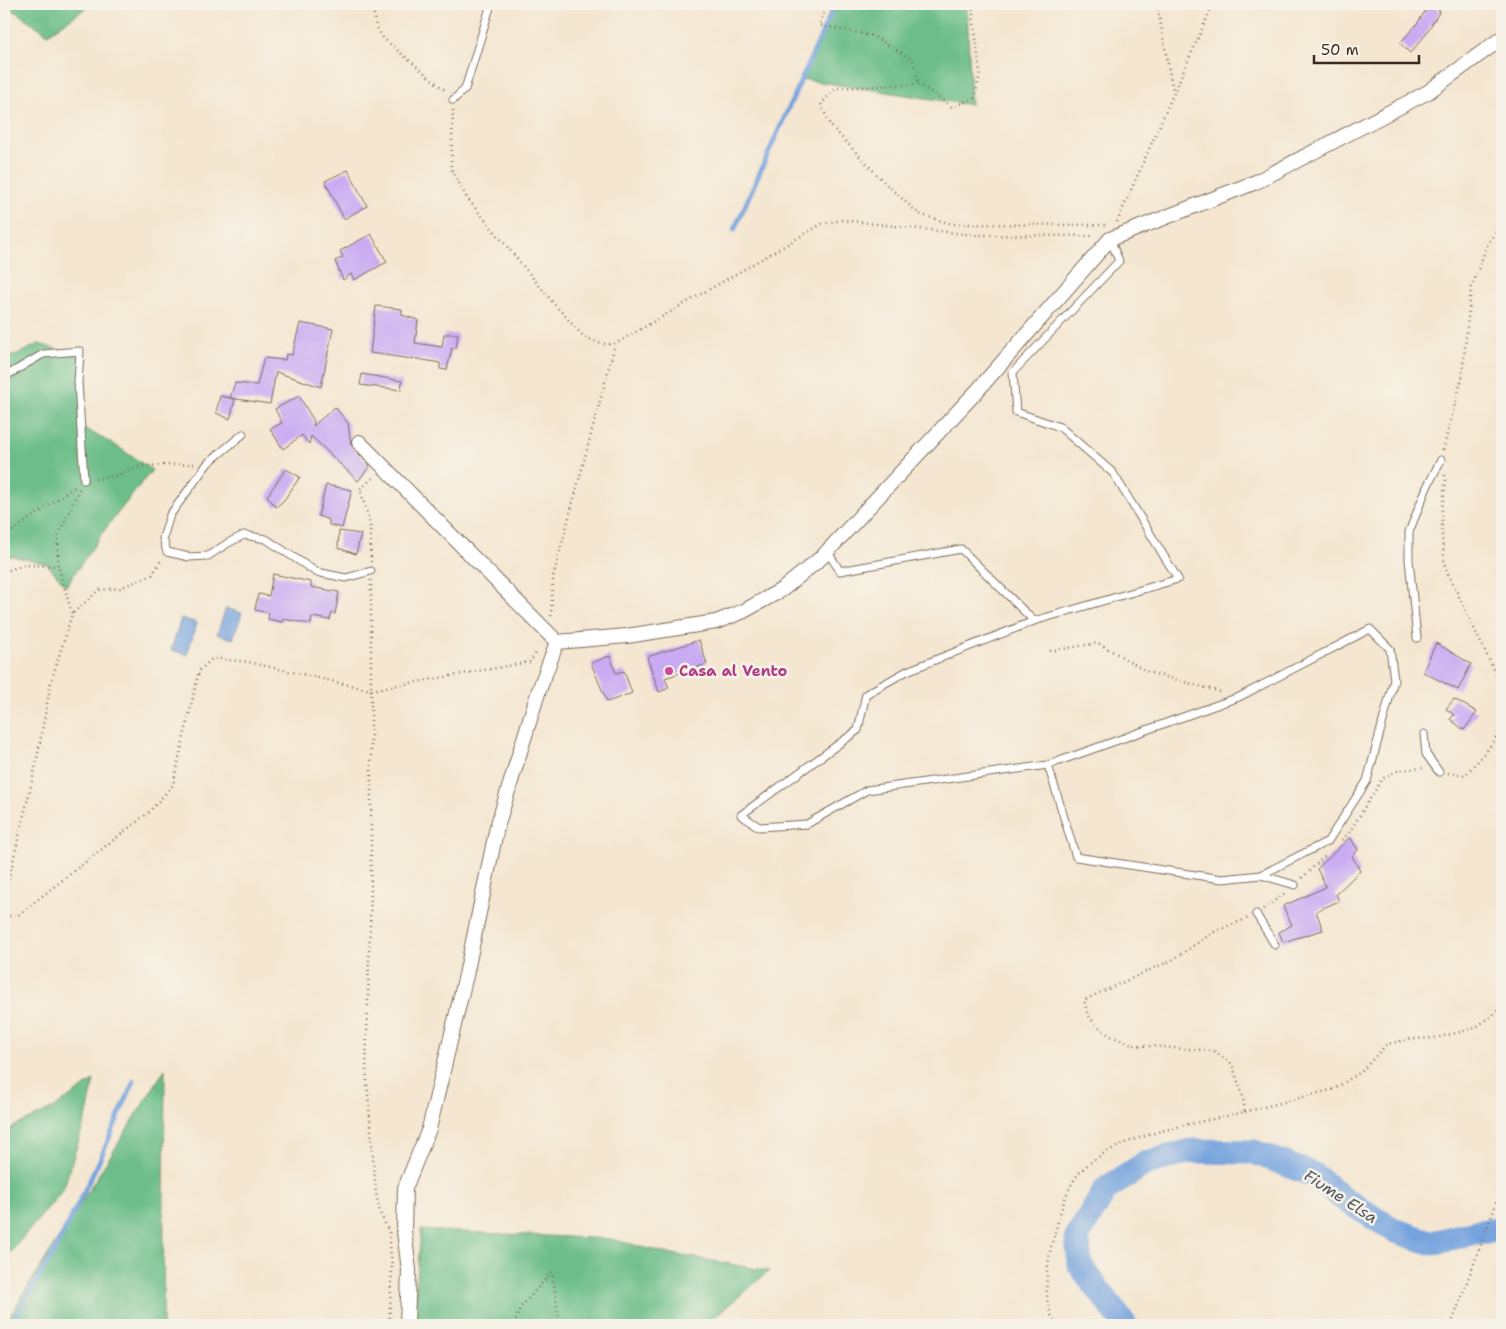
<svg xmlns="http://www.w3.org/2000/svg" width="1506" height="1329" viewBox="0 0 1506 1329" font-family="'Shantell Sans',sans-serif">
<rect width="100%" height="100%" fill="#f7f3e8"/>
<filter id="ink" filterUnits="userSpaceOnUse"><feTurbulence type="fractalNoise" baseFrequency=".02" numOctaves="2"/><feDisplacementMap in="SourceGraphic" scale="10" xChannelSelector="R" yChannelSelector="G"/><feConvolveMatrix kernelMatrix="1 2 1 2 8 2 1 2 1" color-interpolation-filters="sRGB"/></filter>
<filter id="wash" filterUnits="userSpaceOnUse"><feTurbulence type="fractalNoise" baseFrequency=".0096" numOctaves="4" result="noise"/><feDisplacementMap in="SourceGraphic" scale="20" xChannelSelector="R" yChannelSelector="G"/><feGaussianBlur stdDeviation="1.12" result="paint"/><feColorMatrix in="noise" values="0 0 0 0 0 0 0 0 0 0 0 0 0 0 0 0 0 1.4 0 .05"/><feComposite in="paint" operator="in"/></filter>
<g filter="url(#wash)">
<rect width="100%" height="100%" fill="#f4e6d0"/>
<!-- forest -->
<path fill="#6cbd89" stroke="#547454" d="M 4,4 L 92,4 L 48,34 Z
M 833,4 L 967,4 L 971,105 L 801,79 Z
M 39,344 L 88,358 L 82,427 L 118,447 L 152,470 L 106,528 L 66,586 L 47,564 L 11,556 L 4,559 L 4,360 Z
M 165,1069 L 163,1325 L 4,1325 Z
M 94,1080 L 88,1111 L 63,1190 L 4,1260 L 4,1131 L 54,1108 Z
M 421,1230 L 611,1239 L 662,1252 L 769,1271 L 705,1325 L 413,1325 Z"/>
<!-- water -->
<path fill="#75a3de" stroke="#58667e" d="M 226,608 L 242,613 L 233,639 L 217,634 Z
M 181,618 L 197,623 L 187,655 L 171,650 Z"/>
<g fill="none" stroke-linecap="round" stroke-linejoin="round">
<!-- stream -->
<path stroke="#75a3de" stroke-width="4.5" d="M 734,230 L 835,4
M 10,1325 L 55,1250 L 100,1159 L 134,1081"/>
<!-- river -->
<path stroke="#75a3de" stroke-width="25" d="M 1125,1325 L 1080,1265 L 1077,1237 L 1106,1189 L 1146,1163 L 1191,1151 L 1254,1152 L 1314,1175 L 1345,1200 L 1396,1231 L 1433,1243 L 1475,1232 L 1502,1230"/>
</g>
<g id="blocks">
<!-- building -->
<path fill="#c9abf3" d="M 1430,4 L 1440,11 L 1423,38 L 1410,53 L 1400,43 L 1416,25 Z
M 348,170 L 367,206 L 344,219 L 325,181 Z
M 371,234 L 387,262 L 354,280 L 351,274 L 343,280 L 335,261 L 343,257 L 340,251 Z
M 376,306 L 402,309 L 402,315 L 418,320 L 415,343 L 442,347 L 444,334 L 458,334 L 456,348 L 452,348 L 447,370 L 440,369 L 440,363 L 412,358 L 412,359 L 370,353 Z
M 300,323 L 333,329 L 321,387 L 276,372 L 270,404 L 230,398 L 235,383 L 257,385 L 264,358 L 285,360 L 286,354 L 292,355 Z
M 362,374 L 402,381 L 401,390 L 360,385 Z
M 220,396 L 235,399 L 230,419 L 216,413 Z
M 299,396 L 314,421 L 313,426 L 335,407 L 348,423 L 351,445 L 370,466 L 358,481 L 311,436 L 309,444 L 302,435 L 283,449 L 270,429 L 282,423 L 275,409 Z
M 286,469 L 300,477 L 284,500 L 276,507 L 267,496 Z
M 326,485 L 352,490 L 342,528 L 329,525 L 329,520 L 318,516 Z
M 339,531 L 361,534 L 356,554 L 338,548 Z
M 273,574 L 311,582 L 311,587 L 339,592 L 335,614 L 332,613 L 330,620 L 312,617 L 311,624 L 283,619 L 282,622 L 268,619 L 269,613 L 255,610 L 258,594 L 269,596 Z
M 699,640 L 707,664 L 665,678 L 669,688 L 659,692 L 647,657 Z
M 1436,643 L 1471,664 L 1458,690 L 1423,672 Z
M 610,656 L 616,673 L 624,671 L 632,693 L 607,702 L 591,663 Z
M 1454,699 L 1477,712 L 1464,730 L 1450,719 L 1454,715 L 1446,709 Z
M 1350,837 L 1358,850 L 1352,856 L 1360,871 L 1336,894 L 1339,901 L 1316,911 L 1323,930 L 1283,942 L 1279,932 L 1292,925 L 1283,906 L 1326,887 L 1317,869 Z"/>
</g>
</g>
<g filter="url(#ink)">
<use href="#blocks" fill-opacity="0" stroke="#7c6c5c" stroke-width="1"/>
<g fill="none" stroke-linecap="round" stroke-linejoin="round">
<defs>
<path id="lane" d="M 453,100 L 465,89 L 491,4
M 4,377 L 43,354 L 80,351 L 78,382 L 84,480
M 243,434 L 208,463 L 170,515 L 163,538 L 167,552 L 189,557 L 208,556 L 228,543 L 244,535 L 266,539 L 316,572 L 346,578 L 371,571
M 827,551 L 840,571 L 961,549 L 1034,621 L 1178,579 L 1113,473 L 1060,427 L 1016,412 L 1013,372 L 1119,261 L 1110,239
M 1034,621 L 907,671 L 866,694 L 858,730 L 741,815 L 759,827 L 807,824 L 867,790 L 1048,765 L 1239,697 L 1370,629 L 1390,649 L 1394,680 L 1367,781 L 1328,841 L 1261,875 L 1222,879 L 1076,857 L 1048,765
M 1417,638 L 1409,560 L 1409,532 L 1427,487 L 1441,460
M 1424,734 L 1426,754 L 1439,772
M 1261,875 L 1295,885
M 1256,914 L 1275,945"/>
<path id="street" d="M 359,442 L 557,642 L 627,636 L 716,622 L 744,611 L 783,589 L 822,557 L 977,391 L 1110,239 L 1256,182 L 1428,92 L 1502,38
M 407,1325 L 409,1270 L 404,1231 L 405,1188 L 429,1129 L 466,975 L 497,827 L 538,693 L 557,642"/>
</defs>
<!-- lane casing -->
<use href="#lane" stroke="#7c6c5c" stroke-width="9"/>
<!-- street casing -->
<use href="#street" stroke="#7c6c5c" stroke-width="16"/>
<!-- path -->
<path stroke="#7c6c5c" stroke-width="2.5" stroke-dasharray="1 4" stroke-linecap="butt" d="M 372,4 L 376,26 L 383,38 L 447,92
M 828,4 L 819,25 L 873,36 L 913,60 L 919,84
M 972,4 L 980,73 L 975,98 L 952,107 L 919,84 L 836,88 L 821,104 L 830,125 L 886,184 L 919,214 L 952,224 L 1107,225
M 1157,4 L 1173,91
M 453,110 L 451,168 L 467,198 L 556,306 L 584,337 L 602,344 L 615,344 L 822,224 L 842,220 L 974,235 L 1095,236
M 1117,222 L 1213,4
M 1443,450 L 1462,377 L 1471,289 L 1488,243 L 1502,225
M 1445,475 L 1446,480 L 1442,509 L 1442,537 L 1445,567 L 1502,687
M 95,479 L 118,475 L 141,466 L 195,464
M 4,537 L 76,486
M 371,562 L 370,523 L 360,489 L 375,476
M 4,572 L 23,565 L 58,566
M 371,580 L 371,888 L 366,1069 L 376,1193 L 380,1213 L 389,1232 L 392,1267 L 389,1325
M 72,613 L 58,566 L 58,536 L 80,488
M 551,616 L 553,577 L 615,345
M 1050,651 L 1098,643 L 1148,672 L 1221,692
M 1448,773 L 1465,775 C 1479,760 1496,743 1502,723
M 1342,840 L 1349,833 L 1382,779 L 1399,770 L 1423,768
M 1302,878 L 1327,854
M 4,899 L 35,769 L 51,682 L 72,614 L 99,590 L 120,588 L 152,575 L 162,559
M 1263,909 L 1285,893
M 4,916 L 17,916 L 149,812 L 173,785 L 199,671 L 213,658 L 248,662 L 371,690 L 530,662 L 537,652
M 1245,1112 L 1334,1089 L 1361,1072 L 1387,1044 L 1410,1039 L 1436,1038 L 1475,1028 L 1502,1008
M 514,1325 L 520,1308 L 552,1272 L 560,1325
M 1056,1325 C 1054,1321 1051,1316 1050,1311 C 1043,1291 1048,1256 1054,1236 C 1060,1215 1065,1190 1079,1173 C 1114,1134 1195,1124 1245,1112 L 1243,1097 L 1232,1064 L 1214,1051 L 1135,1045 L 1110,1036 L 1095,1024 L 1088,1015 L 1084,1000 L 1172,960 L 1214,932 L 1248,918
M 1451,1325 L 1502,1188"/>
<!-- lane -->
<use href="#lane" stroke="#fff" stroke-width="7"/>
<!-- street -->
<use href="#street" stroke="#fff" stroke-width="14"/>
</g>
</g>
<!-- markers -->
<circle fill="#d1479c" stroke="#f7f3e8" stroke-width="2" cx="669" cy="671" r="5"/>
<g text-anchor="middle" stroke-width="5" stroke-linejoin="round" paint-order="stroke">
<!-- hotel labels -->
<g font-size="15" font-weight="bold" fill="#b23c85" stroke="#f7f3e8" text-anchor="start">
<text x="679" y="676">Casa al Vento</text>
</g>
<!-- water labels -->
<g font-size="16" font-style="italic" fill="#4f5461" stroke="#f7f3e8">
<text transform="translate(1341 1196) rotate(33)" y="6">Fiume Elsa</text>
</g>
</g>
<!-- margin -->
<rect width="1506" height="1329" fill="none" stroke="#f7f3e8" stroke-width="20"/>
<!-- scale -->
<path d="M1314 55v8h105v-8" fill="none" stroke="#3b2a1e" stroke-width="2.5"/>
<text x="1321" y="55" font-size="15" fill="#3b2a1e" stroke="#f7f3e8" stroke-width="4" paint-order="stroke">50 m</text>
</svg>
